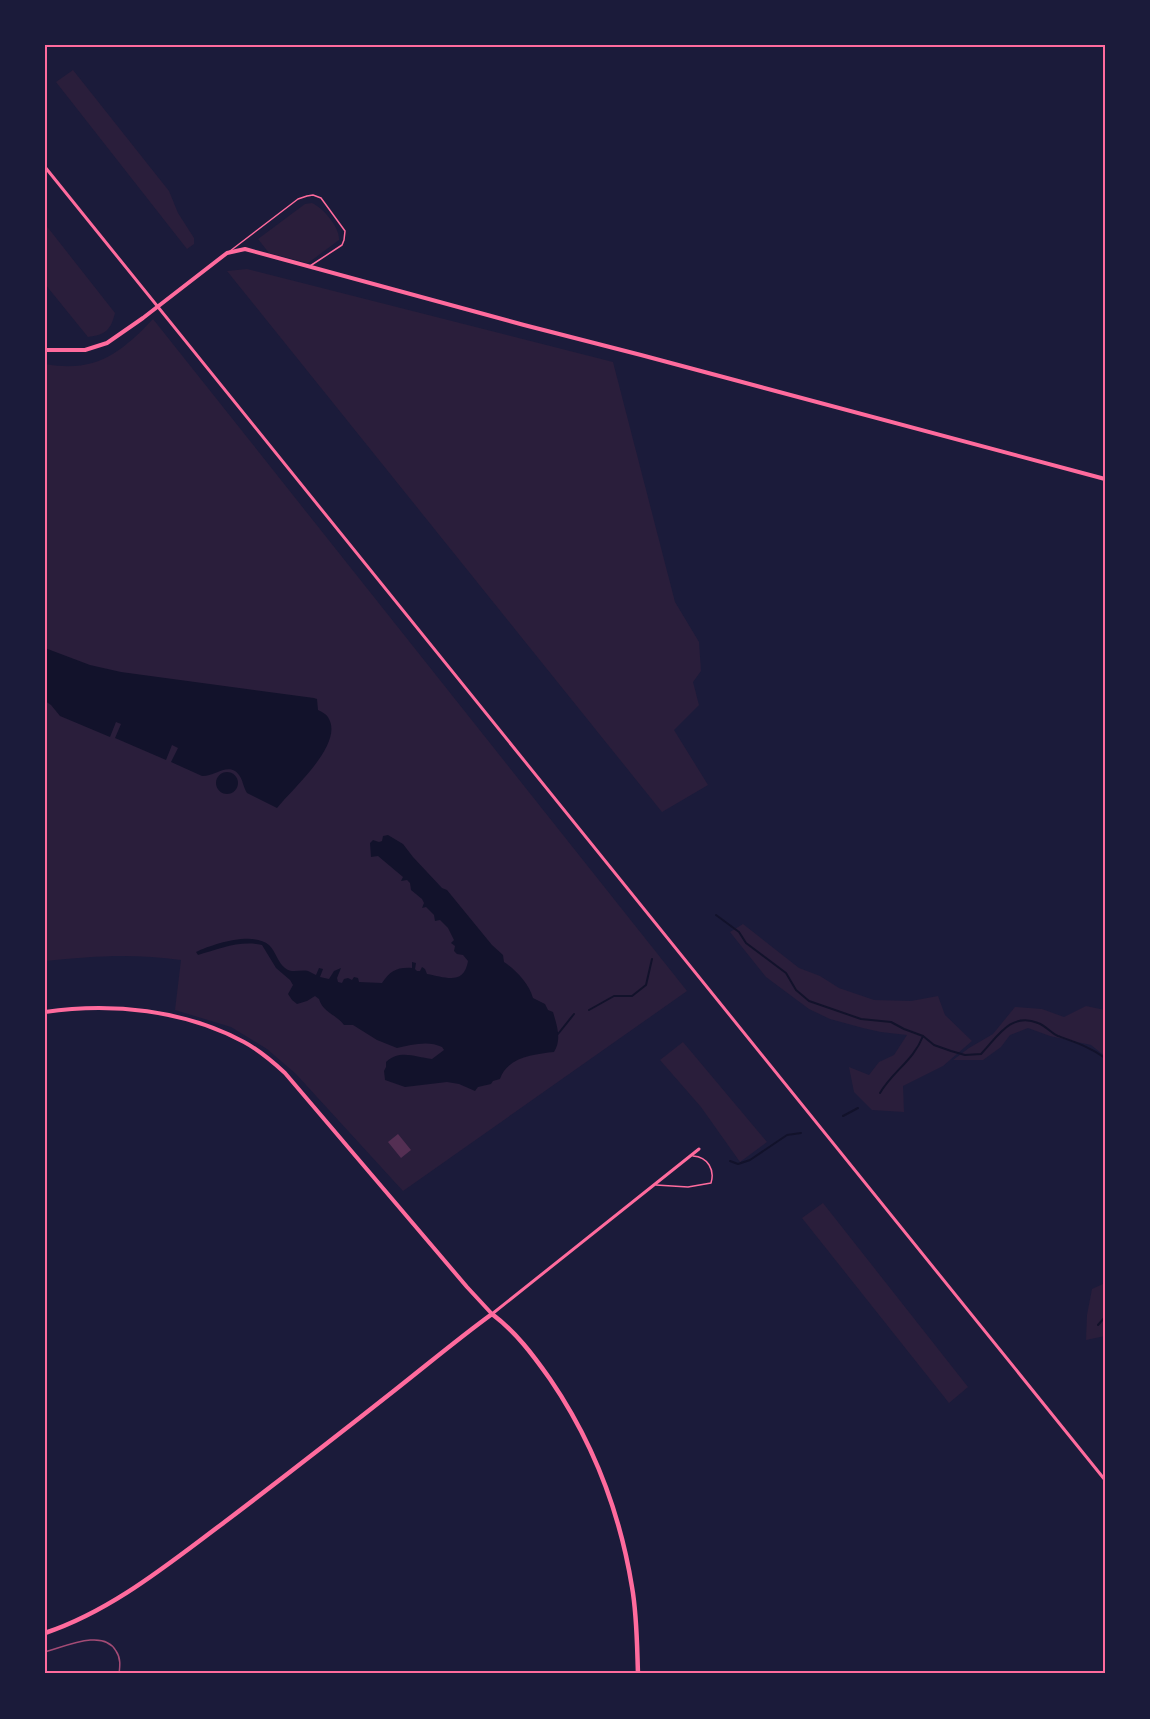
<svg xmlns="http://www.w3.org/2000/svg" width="1150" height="1719" viewBox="0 0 1150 1719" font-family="'Sofia Sans Condensed',sans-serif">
<rect width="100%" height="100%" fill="#1b1b3a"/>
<!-- green -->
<path fill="#2a1e3b" d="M 73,70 L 169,191 L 178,213 L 194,238 L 194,244 L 187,249 L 56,82 Z
M 312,203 C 323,208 340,227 339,240 L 308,263 L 269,253 L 258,239 L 305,204 Z
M 45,224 L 115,313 C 111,330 105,335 88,337 L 45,284 Z
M 247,269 L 613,362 L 675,602 L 699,642 L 701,671 L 693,682 L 699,705 L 674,730 L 708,785 L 662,812 L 227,271 Z
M 153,319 L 687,991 L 403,1191 L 296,1074 L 267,1049 L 231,1027 L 175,1010 L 181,960 C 133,953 93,956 45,961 L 45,364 C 95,373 120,354 153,319 Z
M 743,924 L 799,968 L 820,976 L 839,988 L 874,1000 L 911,1001 L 938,996 L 945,1015 L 972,1041 L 943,1066 L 903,1086 L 904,1112 L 872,1110 L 854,1092 L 849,1067 L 869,1075 L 879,1062 L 894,1055 L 907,1035 L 881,1032 L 863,1028 L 830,1019 L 809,1009 L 766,977 L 730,932 Z
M 1086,1006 L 1105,1010 L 1105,1056 L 1091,1045 L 1050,1036 L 1028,1028 L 1010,1035 L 1001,1047 L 983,1060 L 953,1060 L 969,1048 L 993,1034 L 1015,1007 L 1042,1009 L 1064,1017 Z
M 683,1042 L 767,1142 L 740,1162 L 701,1107 L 660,1060 Z
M 823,1203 L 968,1387 L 949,1403 L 802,1218 Z
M 1105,1283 L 1105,1336 L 1086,1340 L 1087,1315 L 1092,1289 Z"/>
<!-- water -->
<path fill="#12122b" d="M 45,648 L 90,665 L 121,672 L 314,698 L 317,699 L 318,710 C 322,712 327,714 329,719 C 343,745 293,788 277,808 L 247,793 C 243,787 243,780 239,775 C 229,761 214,777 202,776 L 171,762 L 178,748 L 172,745 L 166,760 L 115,738 L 121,724 L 116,722 L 110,737 L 60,716 L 51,705 L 45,701 Z
M216 783a11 11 0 1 1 22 0a11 11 0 1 1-22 0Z
M 388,835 L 403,844 L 413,857 L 442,888 L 447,890 L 492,945 L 503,955 L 504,962 C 516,970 529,984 533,998 L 545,1004 L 548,1010 L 553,1012 C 557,1026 562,1039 554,1052 C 535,1054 507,1057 500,1079 L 493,1081 L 491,1084 L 478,1087 L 475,1091 L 459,1084 L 447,1082 L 405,1087 L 385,1080 L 384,1071 L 386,1067 L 386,1062 C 400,1049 415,1057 432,1059 L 444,1050 L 442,1047 C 428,1040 411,1045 397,1048 L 377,1040 L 353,1025 L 344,1025 C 336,1014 323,1013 319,999 L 315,996 L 307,1001 L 297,1004 L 292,1000 L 288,994 L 293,985 L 290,980 L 276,968 L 262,945 C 240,940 219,949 198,955 L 196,952 C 213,944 253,931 269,945 C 276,952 278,963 285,968 C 292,974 300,969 308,971 C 311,972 313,974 316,975 L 319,968 L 323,969 L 320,977 L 329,979 L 334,971 L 341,968 L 337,978 L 338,982 L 342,983 L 344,979 L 348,978 L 352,980 L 354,977 L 358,978 L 359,982 L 382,983 C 390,971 397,967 412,968 L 412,962 L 416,963 L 415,969 L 417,971 L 420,971 L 422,967 L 425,969 L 427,974 C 445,977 464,986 468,961 L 463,955 L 457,954 L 454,951 L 455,946 L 451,943 L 454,940 L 448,928 L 440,920 L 435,921 L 434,915 L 426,907 L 422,908 L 424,903 L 422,899 L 411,890 L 410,883 L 407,880 L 401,881 L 403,877 L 378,856 L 371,857 L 370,843 L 373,840 L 379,842 L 382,841 L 383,836 Z"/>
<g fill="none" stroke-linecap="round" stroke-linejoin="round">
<!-- stream -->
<path stroke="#12122b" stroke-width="2" d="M 716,915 L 739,932 L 746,943 L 786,973 L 796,990 L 809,1001 L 861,1019 L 891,1022 L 904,1029 L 923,1036 L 934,1045 L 951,1051 L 965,1055 L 981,1054 C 998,1036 1011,1012 1038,1023 C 1046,1026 1051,1033 1058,1036 C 1075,1042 1090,1047 1105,1058
M 589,1010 L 614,996 L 632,996 L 646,985 L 652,959
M 558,1034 L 574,1014
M 880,1093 C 892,1072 914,1060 923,1036
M 843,1116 L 858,1108
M 730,1161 L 738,1164 L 750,1160 L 787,1135 L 801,1133
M 1098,1325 L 1105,1317"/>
</g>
<!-- building -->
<path fill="#542f53" d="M 398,1134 L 411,1150 L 401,1158 L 388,1142 Z"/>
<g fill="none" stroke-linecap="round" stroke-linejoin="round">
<!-- service -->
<path stroke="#ff6b9d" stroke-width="1.5" d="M 230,251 L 298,199 L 307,196 L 313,195 L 321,198 L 345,231 L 344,240 L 342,245 L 310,266
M 656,1185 L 688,1187 L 711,1183 C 715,1170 708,1157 693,1156"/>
<!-- minor -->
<path stroke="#ff6b9d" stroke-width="3" d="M 45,167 L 1105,1480
M 492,1314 L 699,1149"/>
<!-- tertiary -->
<path stroke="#ff6b9d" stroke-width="4" d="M 45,350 L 85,350 L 107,343 L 143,318 L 227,253 L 245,249 L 524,325 L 641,355 L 1105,479
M 45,1012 C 111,1002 185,1010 244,1042 C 259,1050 272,1061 285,1073 L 467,1287 L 492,1314"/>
<!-- secondary -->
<path stroke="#ff6b9d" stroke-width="4.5" d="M 45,1633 C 111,1611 167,1565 222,1524 C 280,1480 338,1435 395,1390 C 428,1364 459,1338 492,1314 C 516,1332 533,1355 550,1379 C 593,1442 620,1513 632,1587 C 637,1615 637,1645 638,1674"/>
<!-- tram -->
<path stroke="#a44b75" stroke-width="1.5" d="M 45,1652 C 64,1647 104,1628 116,1651 C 121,1658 120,1666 119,1674"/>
</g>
<!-- border -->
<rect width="1150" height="1719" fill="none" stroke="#1b1b3a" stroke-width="93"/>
<rect x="46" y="46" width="1058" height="1626" fill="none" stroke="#ff6b9d" stroke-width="2"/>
</svg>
